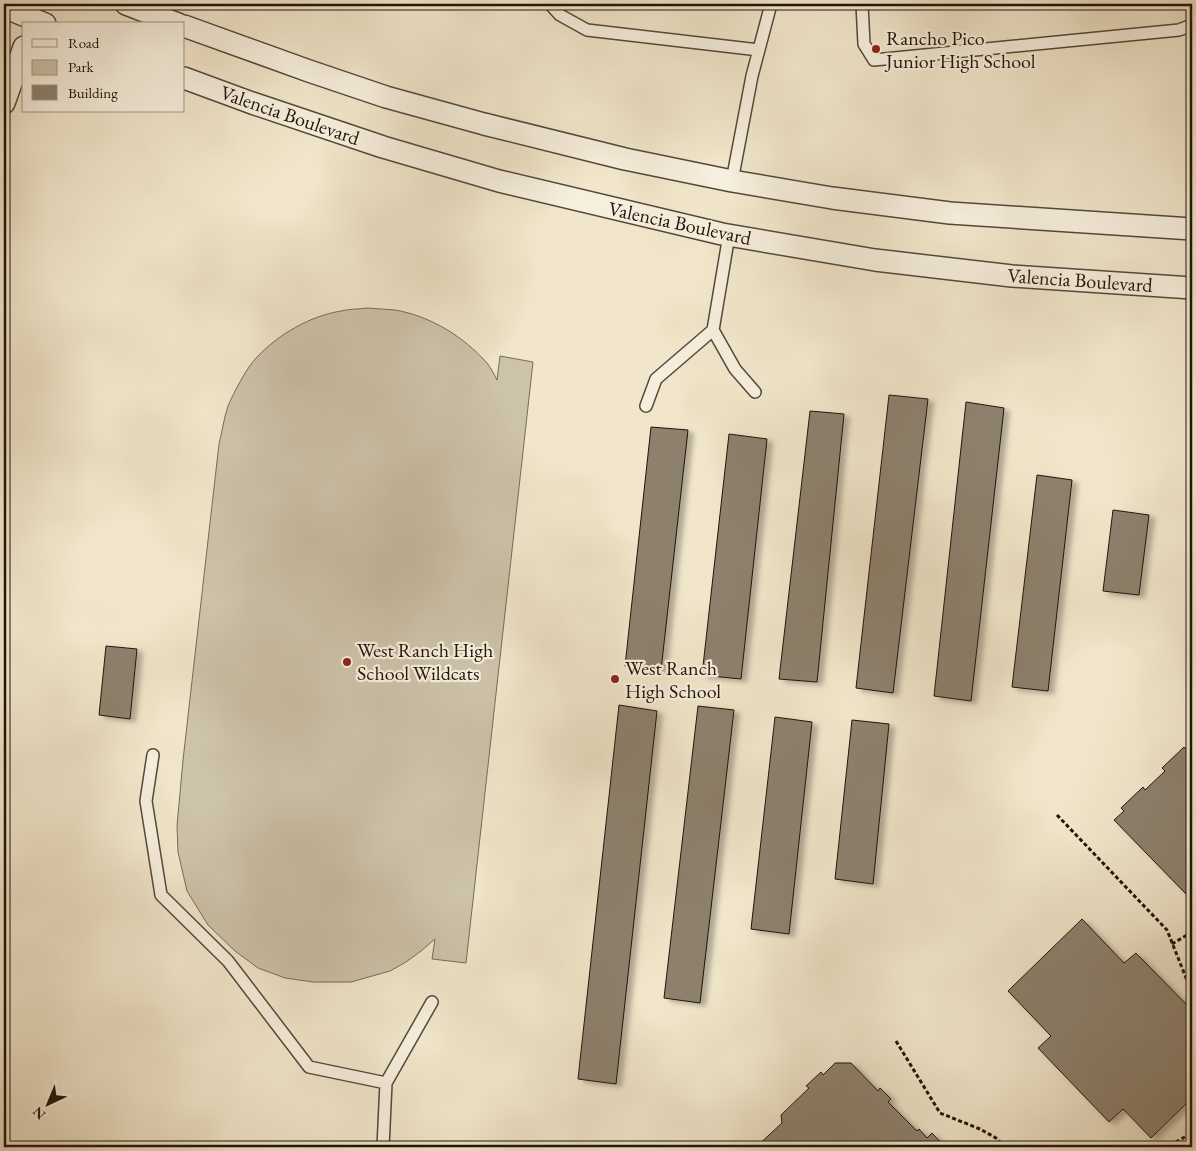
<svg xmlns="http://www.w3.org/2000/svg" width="1196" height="1151" viewBox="0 0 1196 1151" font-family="'EB Garamond',serif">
<defs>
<filter id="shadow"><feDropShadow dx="5.5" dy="3" stdDeviation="2.5" flood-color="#0004"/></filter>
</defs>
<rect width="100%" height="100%" fill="#f1e6cb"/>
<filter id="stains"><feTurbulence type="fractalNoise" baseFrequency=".004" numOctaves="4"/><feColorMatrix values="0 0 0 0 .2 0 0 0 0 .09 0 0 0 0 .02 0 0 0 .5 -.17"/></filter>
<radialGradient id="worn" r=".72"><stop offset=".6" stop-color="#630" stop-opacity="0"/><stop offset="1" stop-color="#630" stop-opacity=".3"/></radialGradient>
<!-- green -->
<path fill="#cdc2aa" stroke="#766b5a" d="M 368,308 C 377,309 386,309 395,310 C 430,316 463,336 487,363 C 491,368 494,374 497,380 L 500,356 L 533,362 L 466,963 L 432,959 L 435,939 L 421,951 L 406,962 L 390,971 L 351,982 L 313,982 L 285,978 L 258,968 L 235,951 L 208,925 L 187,891 L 178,852 L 177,826 L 183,760 L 219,444 C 222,432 224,418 228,406 C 234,392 247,367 257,357 C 279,334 310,316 341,311 C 349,309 359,309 368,308 Z"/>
<!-- building -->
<path fill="#8d816e" stroke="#20140a" filter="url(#shadow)" d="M 889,395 L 928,399 L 893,693 L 856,688 Z
M 966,402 L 1004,408 L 971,701 L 934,696 Z
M 810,411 L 844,414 L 817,682 L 779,679 Z
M 651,427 L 688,430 L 661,670 L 625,666 Z
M 729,434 L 767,439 L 741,679 L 702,675 Z
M 1037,475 L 1072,480 L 1048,691 L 1012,687 Z
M 1113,510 L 1149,515 L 1139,595 L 1103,591 Z
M 106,646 L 137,649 L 130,719 L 99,715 Z
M 619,705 L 657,711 L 616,1084 L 578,1079 Z
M 698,706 L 734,710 L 700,1003 L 664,998 Z
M 775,717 L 812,722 L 789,934 L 751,929 Z
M 852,720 L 889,724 L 873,884 L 835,879 Z
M 1192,744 L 1192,888 L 1186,894 L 1114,820 L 1124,811 L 1121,808 L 1143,787 L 1145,790 L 1165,771 L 1162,768 L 1184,747 L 1187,750 Z
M 1082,919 L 1124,963 L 1136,953 L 1192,1010 L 1192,1098 L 1151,1138 L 1123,1109 L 1109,1122 L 1038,1048 L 1051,1036 L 1008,991 Z
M 835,1063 L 851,1063 L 878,1091 L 880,1088 L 891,1099 L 888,1102 L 917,1131 L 919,1129 L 927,1138 L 932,1133 L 945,1147 L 756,1147 L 782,1123 L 781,1115 L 809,1088 L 806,1086 L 821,1072 L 823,1075 Z"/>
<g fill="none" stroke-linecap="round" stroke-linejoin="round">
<defs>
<path id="service" d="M 550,4 L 560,15 L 587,30 L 759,50
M 862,4 L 864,44 L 874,60 L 1179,30 L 1192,25
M 732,181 L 752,76 L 771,4
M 729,235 L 713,330 L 735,369 L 755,392
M 646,406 L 656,379 L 713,330
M 153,755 L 146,801 L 161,895 L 228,961 L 309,1067 L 386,1083
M 383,1147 L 386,1083 L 432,1002"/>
<path id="minor" d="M 126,4 L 178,24
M 4,7 L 45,24
M 184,26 L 309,71 L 386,97 L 484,124 L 625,159 L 732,181 L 832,198 L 950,213 L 1192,229
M 184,78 L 252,103 L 383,147 L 499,181 L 722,234 L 875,260 L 1012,276 L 1192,288
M 4,103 L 24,47"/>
</defs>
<!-- service casing -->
<use href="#service" stroke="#54483a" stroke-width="14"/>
<!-- minor casing -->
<use href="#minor" stroke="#54483a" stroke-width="24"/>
<!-- path -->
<path stroke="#20140a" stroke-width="3" stroke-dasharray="4 2.5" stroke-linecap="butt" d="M 1057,815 L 1167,930 L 1192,993
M 1172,944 L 1192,932
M 896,1041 L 940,1113 L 980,1129 L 996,1138 L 1005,1147
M 1176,1147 L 1174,1143 L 1192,1133"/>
<!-- service -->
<use href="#service" stroke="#f6efdd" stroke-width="11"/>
<!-- minor -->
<use href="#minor" stroke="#f6efdd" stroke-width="21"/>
</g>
<!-- markers -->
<g fill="#8f2418" stroke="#f6efdd" stroke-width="2">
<circle cx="876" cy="49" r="5"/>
<circle cx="347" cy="662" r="5"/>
<circle cx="615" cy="679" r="5"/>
</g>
<g text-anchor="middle" stroke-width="4.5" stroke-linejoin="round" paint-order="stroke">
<!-- poi labels -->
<g font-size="20" fill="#20140a" stroke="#f6efdd" text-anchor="start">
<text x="886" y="45">Rancho Pico<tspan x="886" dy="23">Junior High School</tspan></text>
<text x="357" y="657">West Ranch High<tspan x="357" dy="23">School Wildcats</tspan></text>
<text x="625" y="675">West Ranch<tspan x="625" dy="23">High School</tspan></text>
</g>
<!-- street labels -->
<g font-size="20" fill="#20140a" stroke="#f6efdd">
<text transform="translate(290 115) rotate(19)" y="7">Valencia Boulevard</text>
<text transform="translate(680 223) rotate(12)" y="7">Valencia Boulevard</text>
<text transform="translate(1080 280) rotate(4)" y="7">Valencia Boulevard</text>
</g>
</g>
<!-- margin -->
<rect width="1196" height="1151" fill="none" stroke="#f1e6cb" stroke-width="20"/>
<rect x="5" y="5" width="1186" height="1141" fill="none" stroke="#20140a" stroke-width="2.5"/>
<rect x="10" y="10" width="1176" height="1131" fill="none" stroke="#20140a"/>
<!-- legend -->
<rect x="22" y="22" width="162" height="90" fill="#f6efdd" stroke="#a09789"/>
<rect x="32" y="39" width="25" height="8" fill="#f6efdd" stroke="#a09789"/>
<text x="68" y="48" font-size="15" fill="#20140a">Road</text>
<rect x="32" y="60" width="25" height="15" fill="#cdc2aa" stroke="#a09789"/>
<text x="68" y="72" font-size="15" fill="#20140a">Park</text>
<rect x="32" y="85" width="25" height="15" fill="#8d816e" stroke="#a09789"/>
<text x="68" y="98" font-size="15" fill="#20140a">Building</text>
<!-- north arrow -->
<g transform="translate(48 1104) rotate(224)" stroke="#f6efdd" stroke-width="4" paint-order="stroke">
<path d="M0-4L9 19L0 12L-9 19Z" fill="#20140a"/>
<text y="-8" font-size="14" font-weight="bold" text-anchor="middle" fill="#20140a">N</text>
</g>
<rect width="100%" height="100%" filter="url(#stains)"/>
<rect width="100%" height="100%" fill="url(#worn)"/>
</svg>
